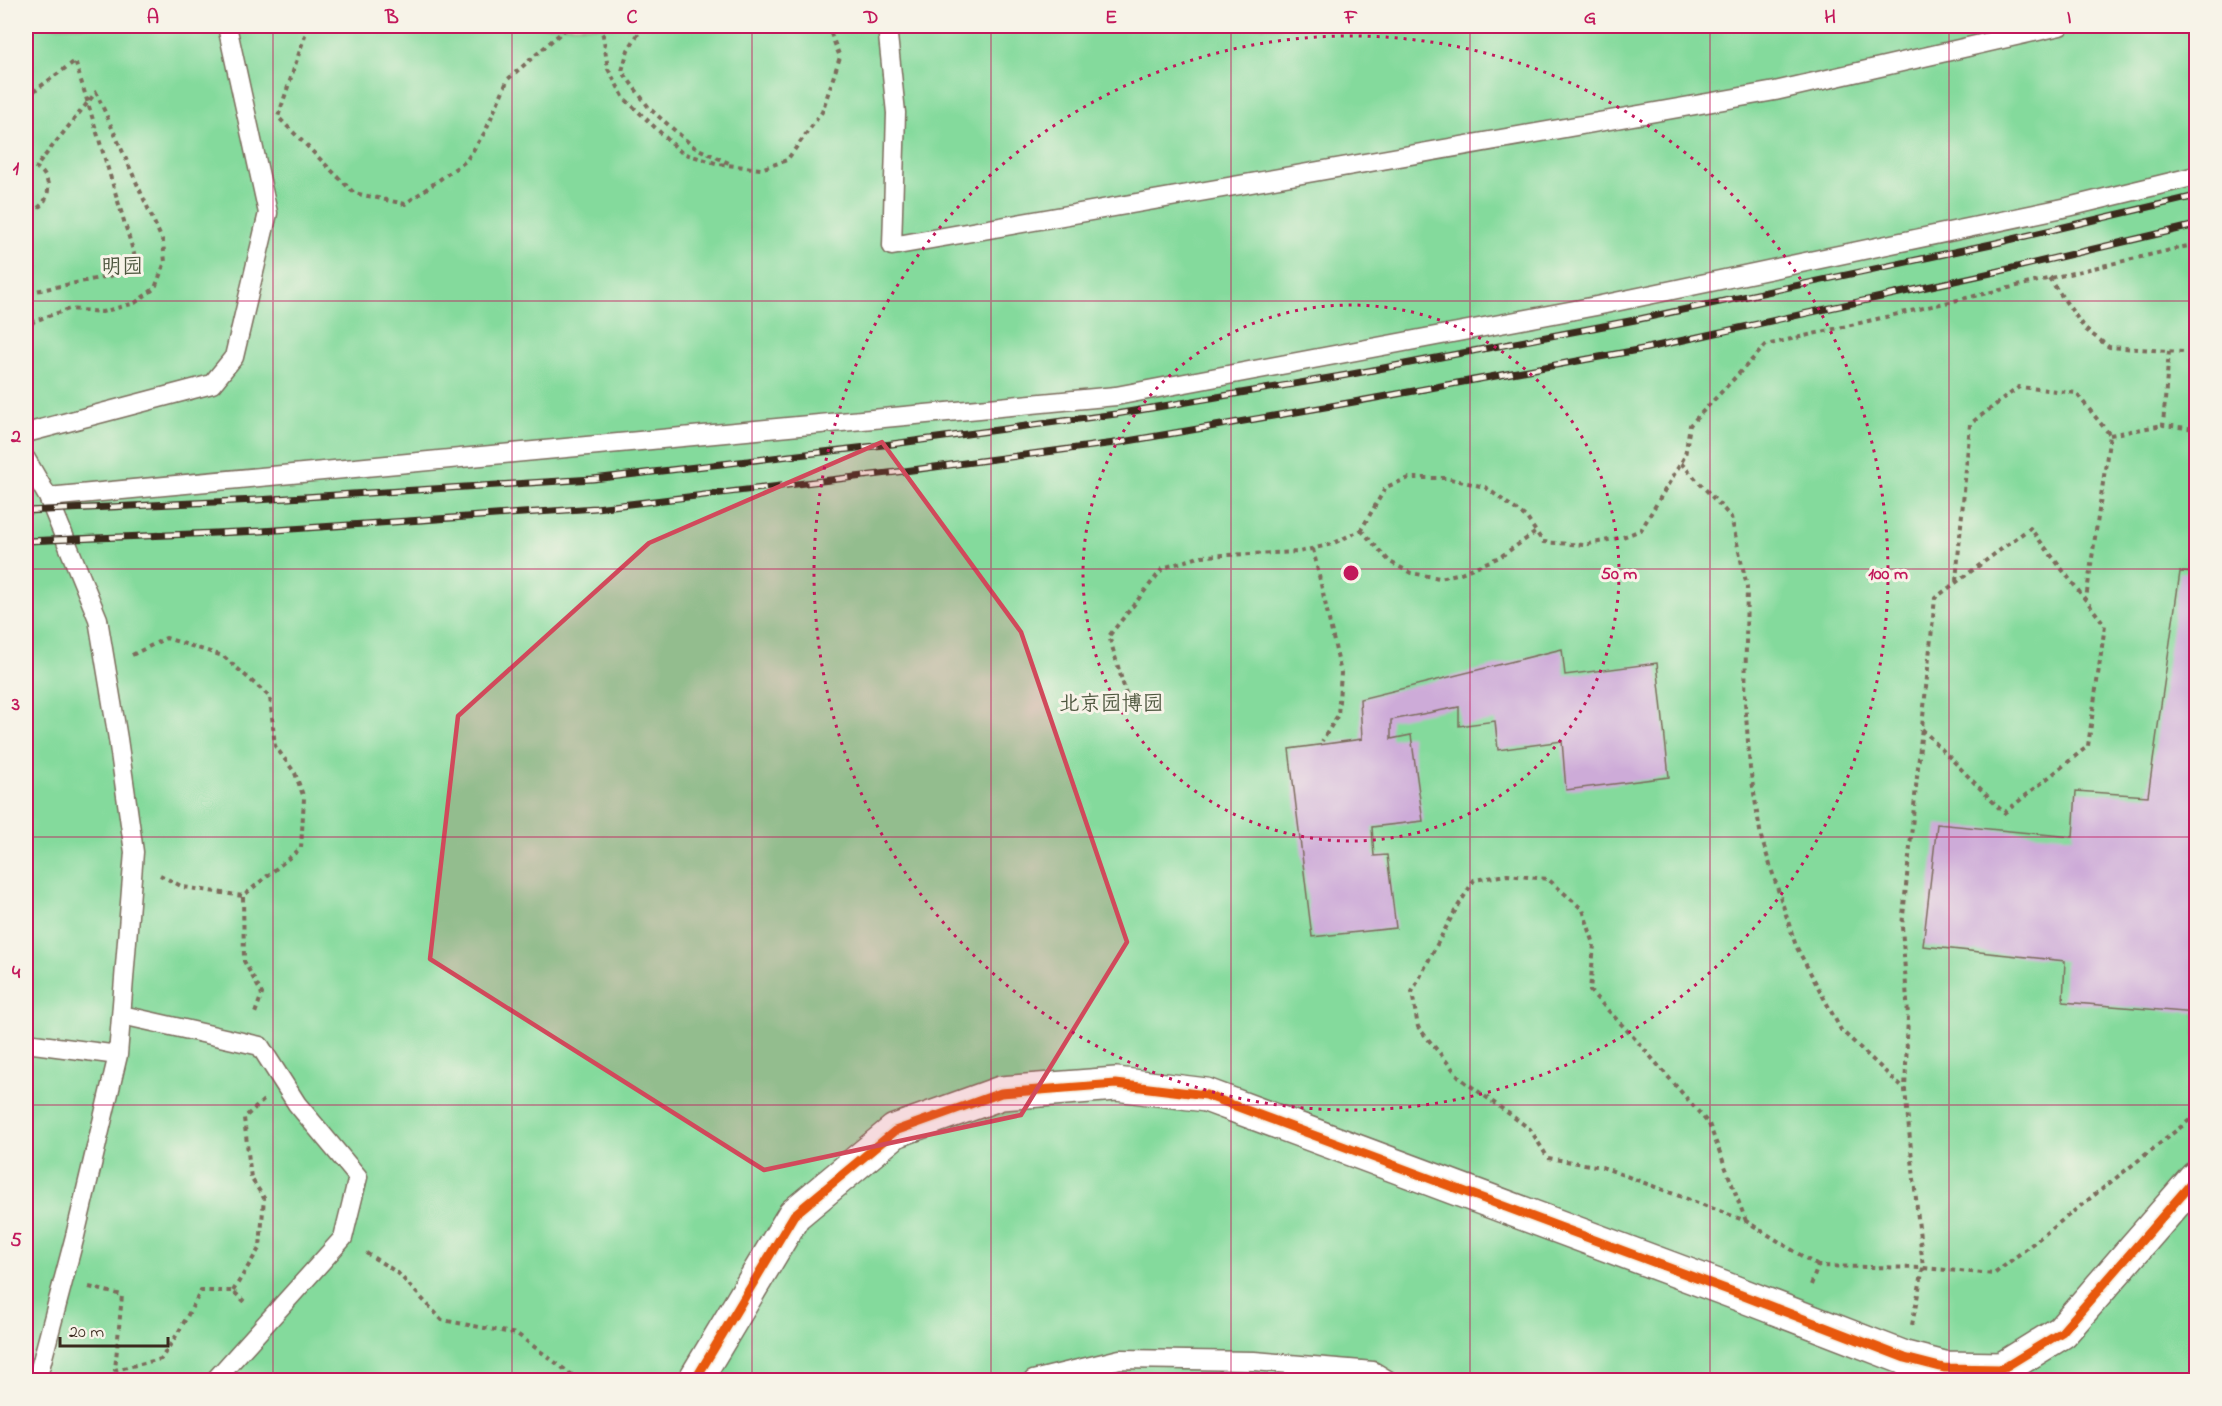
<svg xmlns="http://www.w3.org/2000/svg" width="2222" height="1406" viewBox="0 0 2222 1406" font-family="'Indie Flower','LXGW WenKai TC',sans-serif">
<rect width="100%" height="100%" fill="#f7f3e8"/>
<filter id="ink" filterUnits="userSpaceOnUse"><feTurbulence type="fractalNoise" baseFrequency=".0167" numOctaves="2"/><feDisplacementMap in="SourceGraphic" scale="12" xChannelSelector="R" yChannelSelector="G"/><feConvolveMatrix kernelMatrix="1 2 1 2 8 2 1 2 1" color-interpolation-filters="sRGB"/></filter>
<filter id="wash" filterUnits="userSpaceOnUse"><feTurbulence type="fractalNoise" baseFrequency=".008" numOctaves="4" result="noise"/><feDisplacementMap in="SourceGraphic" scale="24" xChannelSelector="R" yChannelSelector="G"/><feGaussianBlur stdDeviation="1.35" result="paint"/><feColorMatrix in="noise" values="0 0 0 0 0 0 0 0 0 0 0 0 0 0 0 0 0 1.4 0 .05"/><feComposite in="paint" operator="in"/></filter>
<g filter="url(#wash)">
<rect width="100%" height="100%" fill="#f3e7d0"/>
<!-- green -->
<path fill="#84da9c" stroke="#60825d" stroke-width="1.5" d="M 26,26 L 2196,26 L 2196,1380 L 26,1380 Z"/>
<g id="blocks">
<!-- building -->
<path fill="#cdabd8" d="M 2180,572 L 2196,573 L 2196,1013 L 2063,1002 L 2065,961 L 1923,946 L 1937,824 L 2073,837 L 2076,791 L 2148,796 Z
M 1562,649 L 1565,675 L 1657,663 L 1669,777 L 1566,790 L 1562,741 L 1498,750 L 1495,721 L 1459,726 L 1459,707 L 1391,720 L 1391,739 L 1411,735 L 1423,821 L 1372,827 L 1374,856 L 1387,855 L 1396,928 L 1312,937 L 1289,749 L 1362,739 L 1360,699 Z"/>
</g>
</g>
<g filter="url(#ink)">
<use href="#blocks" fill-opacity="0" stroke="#7b6c5c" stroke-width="1.5"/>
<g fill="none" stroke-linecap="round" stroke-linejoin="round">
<defs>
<path id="lane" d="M 887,26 L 896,113 L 892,246 L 1775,91 L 2060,26
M 26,433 L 212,384 L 234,357 L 268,213 L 227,26
M 26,459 L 48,497 L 98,619 L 118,739 L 134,852 L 118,1055 L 75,1236 L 37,1380
M 48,497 L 1116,396 L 1596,306 L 2068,207 L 2196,176
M 122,1015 L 260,1046 L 297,1104 L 358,1177 L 343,1238 L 215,1380
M 26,1043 L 118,1055
M 1033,1380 L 1120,1359 L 1254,1361 L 1373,1371 L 1388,1380"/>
<path id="street" d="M 695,1380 L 794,1215 L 895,1131 L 1001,1093 L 1116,1084 L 1206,1095 L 1731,1291 L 1905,1358 L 1944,1368 L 2002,1369 L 2062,1332 L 2196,1178"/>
</defs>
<!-- lane casing -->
<use href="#lane" stroke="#7b6c5c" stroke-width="21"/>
<!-- street casing -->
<use href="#street" stroke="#7b6c5c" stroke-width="36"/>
<!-- path -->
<path stroke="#7b6c5c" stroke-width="4" stroke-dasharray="4.5 4.5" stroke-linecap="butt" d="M 308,26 L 278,117 L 354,193 L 405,204 L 466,161 L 485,132 L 508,79 L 569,26
M 442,26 L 466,27 L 468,26
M 597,26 L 603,35 L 608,69 L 624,98 L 682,153 L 719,164 L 761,169 L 787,160 L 822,112 L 840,57 L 828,26
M 643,26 L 628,50 L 622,71 L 650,109 L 694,147 L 731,164
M 26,97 L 75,61 L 139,270 L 26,293
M 26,165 C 56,167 55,209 26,212
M 2049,278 L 2085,329 L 2109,347 L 2196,353
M 26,331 L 34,321 L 69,309 L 102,312 L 135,303 L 155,288 L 165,262 L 163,242 L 96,92 L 36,167
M 2169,351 L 2163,425 L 2196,429
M 2110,435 L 2163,425
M 1681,463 L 1731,517 L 1747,586 L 1745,702 L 1750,768 L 1761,837 L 1796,946 L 1841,1030 L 1905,1090
M 1361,530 L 1390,562 L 1411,573 L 1440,578 L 1461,573 L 1500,557 L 1536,532
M 1313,549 L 1341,673 L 1338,715 L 1322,741
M 1956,581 L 1970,424 L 2019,387 L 2076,393 L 2110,435 L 2086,599
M 132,655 L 166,638 L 223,656 L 270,697 L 275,746 L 295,773 L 304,798 L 301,848 L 243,896 L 244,961 L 262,994 L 254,1016
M 1129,704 L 1109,636 L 1163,568 L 1202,556 L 1299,552 L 1332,544 L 1361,530 L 1386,487 L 1409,478 L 1446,478 L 1485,487 L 1526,517 L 1543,542 L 1584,545 L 1623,537 L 1641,530 L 1685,456 L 1690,425 L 1766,345 L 2196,244
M 160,875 L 183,887 L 243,896
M 1746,1221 L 1709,1124 L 1637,1041 L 1590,991 L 1594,944 L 1583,910 L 1548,879 L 1507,875 L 1474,880 L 1452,916 L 1412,992 L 1418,1027 L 1461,1079 L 1530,1129 L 1548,1158 L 1602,1167 L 1746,1221 L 1818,1266
M 366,1253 L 398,1273 L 442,1320 L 517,1334 L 579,1380
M 1811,1285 L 1818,1266 L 1923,1268 L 1994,1274 L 2196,1115
M 89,1287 L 122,1295 L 115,1370 L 161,1359 L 178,1333 L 201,1291 L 233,1291 L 247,1304
M 233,1291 L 260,1247 L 264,1198 L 251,1178 L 244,1118 L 264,1100
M 1912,1325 L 1923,1268 L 1905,1090 L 1908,1016 L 1902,926 L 1935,598 L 2030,528 L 2105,625 L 2088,746 L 2004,813 L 1922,729"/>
<!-- lane -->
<use href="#lane" stroke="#fff" stroke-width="18"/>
<!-- street -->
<use href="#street" stroke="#fff" stroke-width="33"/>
<defs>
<path id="rail" d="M 26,511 L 256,500 L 593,479 L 892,444 L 1116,414 L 1347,375 L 1635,320 L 1996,243 L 2196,196
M 26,541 L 262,531 L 596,508 L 897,472 L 1122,442 L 1354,402 L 1643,349 L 2000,271 L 2196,225"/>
</defs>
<!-- rail casing -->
<use href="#rail" stroke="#3b2a1e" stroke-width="7"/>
<!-- rail -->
<use href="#rail" stroke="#f7f3e8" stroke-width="4.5" stroke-dasharray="14" stroke-linecap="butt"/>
<defs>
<path id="cycleway" d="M 695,1380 L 794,1215 L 895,1131 L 1001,1093 L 1116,1084 L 1206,1095 L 1731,1291 L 1905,1358 L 1944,1368 L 2002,1369 L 2062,1332 L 2196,1178"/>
</defs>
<!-- cycleway casing -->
<use href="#cycleway" stroke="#f7f3e8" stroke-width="13"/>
<!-- cycleway -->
<use href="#cycleway" stroke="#e8590c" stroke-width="9"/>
</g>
</g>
<!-- marked area -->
<path fill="#d1495b" fill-opacity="0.2" stroke="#d1495b" stroke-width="4.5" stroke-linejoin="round" d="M 882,442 L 1021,632 L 1127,942 L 1021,1115 L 764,1170 L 430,959 L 458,716 L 649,543 Z"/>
<!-- grid -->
<path fill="none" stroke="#c2185b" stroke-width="1.5" stroke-opacity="0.55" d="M 273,26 L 273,1380M 512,26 L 512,1380M 752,26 L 752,1380M 991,26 L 991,1380M 1231,26 L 1231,1380M 1470,26 L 1470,1380M 1710,26 L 1710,1380M 1949,26 L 1949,1380M 26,301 L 2196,301M 26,569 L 2196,569M 26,837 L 2196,837M 26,1105 L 2196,1105"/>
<!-- distance rings -->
<g fill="none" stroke="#c2185b" stroke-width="3" stroke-dasharray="3 6">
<circle cx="1351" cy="573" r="268"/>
<circle cx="1351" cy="573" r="537"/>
</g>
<g text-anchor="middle" stroke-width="6" stroke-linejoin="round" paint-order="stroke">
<!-- park labels -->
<g font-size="21" fill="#4d563e" stroke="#f7f3e8">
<text x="122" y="273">明园</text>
<text x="1111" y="710">北京园博园</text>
</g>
</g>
<circle cx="1351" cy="573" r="9" fill="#c2185b" stroke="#f7f3e8" stroke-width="3"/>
<g font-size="18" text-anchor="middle" font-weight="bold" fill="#c2185b" stroke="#f7f3e8" stroke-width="6" stroke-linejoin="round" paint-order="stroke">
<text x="1619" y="579">50 m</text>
<text x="1888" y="579">100 m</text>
</g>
<!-- margin -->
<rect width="2222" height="1406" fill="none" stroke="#f7f3e8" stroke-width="66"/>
<!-- scale -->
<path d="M60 1337v9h108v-9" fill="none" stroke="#3b2a1e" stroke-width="3"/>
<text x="69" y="1337" font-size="18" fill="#3b2a1e" stroke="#f7f3e8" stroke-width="4.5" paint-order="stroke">20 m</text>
<rect x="33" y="33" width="2156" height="1340" fill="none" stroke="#c2185b" stroke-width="2"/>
<g font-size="20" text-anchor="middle" font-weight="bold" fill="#c2185b">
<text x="153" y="23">A</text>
<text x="392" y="23">B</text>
<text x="632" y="23">C</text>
<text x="871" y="23">D</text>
<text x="1111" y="23">E</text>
<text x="1351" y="23">F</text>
<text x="1590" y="23">G</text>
<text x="1830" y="23">H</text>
<text x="2069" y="23">I</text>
<text x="16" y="174">1</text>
<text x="16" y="442">2</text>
<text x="16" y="710">3</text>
<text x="16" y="978">4</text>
<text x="16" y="1246">5</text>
</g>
</svg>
